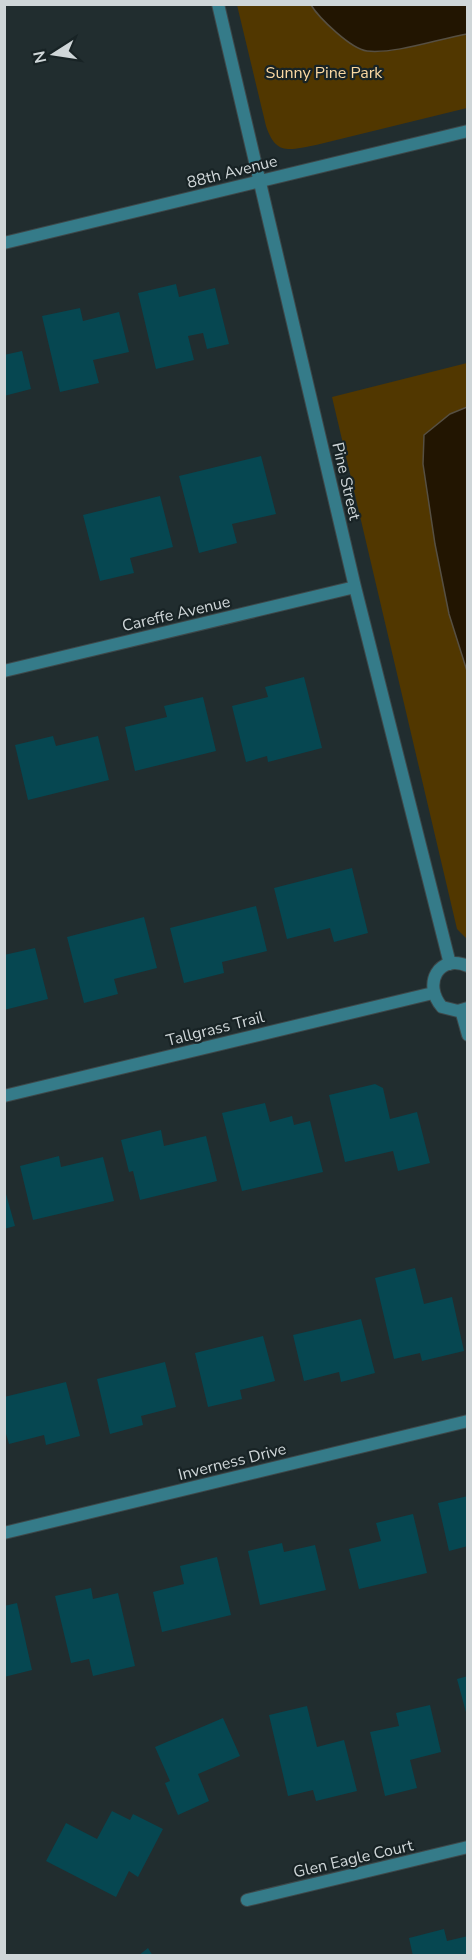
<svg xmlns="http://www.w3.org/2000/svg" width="472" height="1960" viewBox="0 0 472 1960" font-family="'Nunito Sans',sans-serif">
<rect width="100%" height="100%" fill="#212d2f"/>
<!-- green -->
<path fill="#513700" d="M 237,5 L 467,5 L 467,108 L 316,145 C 289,150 276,156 266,126 Z
M 467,363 L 467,407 L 450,414 L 423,464 L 435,544 L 449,614 L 467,671 L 467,939 L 457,929 L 332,397 Z"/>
<!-- water -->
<path fill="#221501" stroke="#564f42" stroke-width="1.5" d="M 311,5 L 467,5 L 467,34 C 438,39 396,54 367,51 C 351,49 319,18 311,5 Z
M 467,407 L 467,671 L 449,614 L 435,544 L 423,464 L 424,435 L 450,414 Z"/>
<!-- building -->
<path fill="#064751" d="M 176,284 L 179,297 L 215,288 L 229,344 L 207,349 L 203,333 L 188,336 L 194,360 L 156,369 L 138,293 Z
M 80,308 L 83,321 L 119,312 L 129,352 L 93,360 L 99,383 L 60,392 L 42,316 Z
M 22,351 L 31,389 L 4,396 L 4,355 Z
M 261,456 L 276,514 L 232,524 L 237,543 L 199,553 L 179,476 Z
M 160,496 L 173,547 L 130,558 L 134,573 L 100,581 L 83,515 Z
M 304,677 L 322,748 L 268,762 L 267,756 L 246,762 L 232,706 L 268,697 L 265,687 Z
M 203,697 L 216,751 L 135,771 L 125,727 L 167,717 L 164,706 Z
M 53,736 L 56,746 L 98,736 L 109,780 L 28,800 L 15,745 Z
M 352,868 L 368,933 L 334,942 L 330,928 L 287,939 L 274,888 Z
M 256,906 L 267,951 L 222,962 L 224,973 L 184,983 L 170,928 Z
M 144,917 L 157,968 L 114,979 L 118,994 L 84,1003 L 67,937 Z
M 35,948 L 48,999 L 4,1010 L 4,955 Z
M 375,1084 L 383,1088 L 390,1119 L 417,1112 L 430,1163 L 398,1171 L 393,1151 L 345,1162 L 329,1095 Z
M 265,1103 L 270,1122 L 292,1116 L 294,1125 L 310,1121 L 323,1172 L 242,1191 L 222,1113 Z
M 161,1130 L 164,1146 L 206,1136 L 217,1181 L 140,1200 L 133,1171 L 129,1172 L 121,1140 Z
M 59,1156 L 61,1167 L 103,1157 L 114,1201 L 33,1220 L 20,1166 Z
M 4,1187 L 15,1226 L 4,1229 Z
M 415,1268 L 424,1304 L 452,1297 L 464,1351 L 422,1361 L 420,1353 L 394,1359 L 375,1278 Z
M 361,1319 L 375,1373 L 341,1382 L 339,1372 L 304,1381 L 293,1335 Z
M 263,1336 L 275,1381 L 240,1390 L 242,1399 L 208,1407 L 195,1353 Z
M 165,1362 L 176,1407 L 141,1416 L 143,1425 L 110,1434 L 97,1379 Z
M 66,1382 L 80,1436 L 46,1445 L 44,1435 L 9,1444 L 4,1427 L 4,1397 Z
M 468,1496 L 468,1546 L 449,1551 L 438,1503 Z
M 413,1514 L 427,1573 L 359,1589 L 349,1549 L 381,1541 L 376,1523 Z
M 282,1543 L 284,1552 L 315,1545 L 326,1590 L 260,1605 L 248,1551 Z
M 217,1557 L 231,1615 L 162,1632 L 153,1592 L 184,1584 L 180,1566 Z
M 91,1588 L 93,1599 L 118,1593 L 135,1666 L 93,1676 L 89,1659 L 71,1663 L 55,1596 Z
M 17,1603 L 32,1670 L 4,1677 L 4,1606 Z
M 468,1676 L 468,1716 L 467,1716 L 457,1679 Z
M 430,1705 L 441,1752 L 410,1760 L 417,1788 L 385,1796 L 370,1732 L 399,1726 L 396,1713 Z
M 307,1706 L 317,1747 L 344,1740 L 357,1791 L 316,1801 L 313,1790 L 288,1796 L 269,1715 Z
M 223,1718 L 240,1756 L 198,1774 L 209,1801 L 178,1815 L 165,1783 L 170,1781 L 155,1747 Z
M 112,1811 L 130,1820 L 133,1814 L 163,1829 L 138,1877 L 129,1871 L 116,1897 L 46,1861 L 66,1823 L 97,1839 Z
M 444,1929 L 447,1941 L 468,1936 L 468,1956 L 413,1956 L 409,1938 Z
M 148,1948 L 153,1956 L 138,1956 Z"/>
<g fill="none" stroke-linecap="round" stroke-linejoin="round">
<defs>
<path id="minor" d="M 218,4 L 355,587 L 450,964
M 4,243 L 468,131
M 4,671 L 355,587
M 468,966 C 439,953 422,984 442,1007 L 458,1011 L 468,1008
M 461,1010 L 468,1035
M 4,1096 L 433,993
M 4,1533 L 468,1421
M 247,1900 L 468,1847"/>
</defs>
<!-- minor casing -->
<use href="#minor" stroke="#3d484a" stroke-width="14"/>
<!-- minor -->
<use href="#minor" stroke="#357b89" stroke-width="12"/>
</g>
<g text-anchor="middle" stroke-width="4.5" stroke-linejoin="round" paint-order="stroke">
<!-- park labels -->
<g font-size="16" fill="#fad8a2" stroke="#182325">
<text x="324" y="78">Sunny Pine Park</text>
</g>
<!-- street labels -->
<g font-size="16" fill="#cfd6d8" stroke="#182325">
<text transform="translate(232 171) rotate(-14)" y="6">88th Avenue</text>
<text transform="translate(347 481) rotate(77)" y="6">Pine Street</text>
<text transform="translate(176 613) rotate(-13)" y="6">Careffe Avenue</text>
<text transform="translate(215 1028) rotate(-14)" y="6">Tallgrass Trail</text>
<text transform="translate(232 1461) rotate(-14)" y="6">Inverness Drive</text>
<text transform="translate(353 1858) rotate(-13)" y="6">Glen Eagle Court</text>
</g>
</g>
<!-- border -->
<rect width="472" height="1960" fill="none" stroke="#cfd6d8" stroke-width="12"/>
<!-- north arrow -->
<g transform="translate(54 54) rotate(258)" stroke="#182325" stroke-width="4.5" paint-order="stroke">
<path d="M0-4.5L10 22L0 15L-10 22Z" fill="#cfd6d8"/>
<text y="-9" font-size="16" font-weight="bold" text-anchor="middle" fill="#cfd6d8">N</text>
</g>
</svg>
